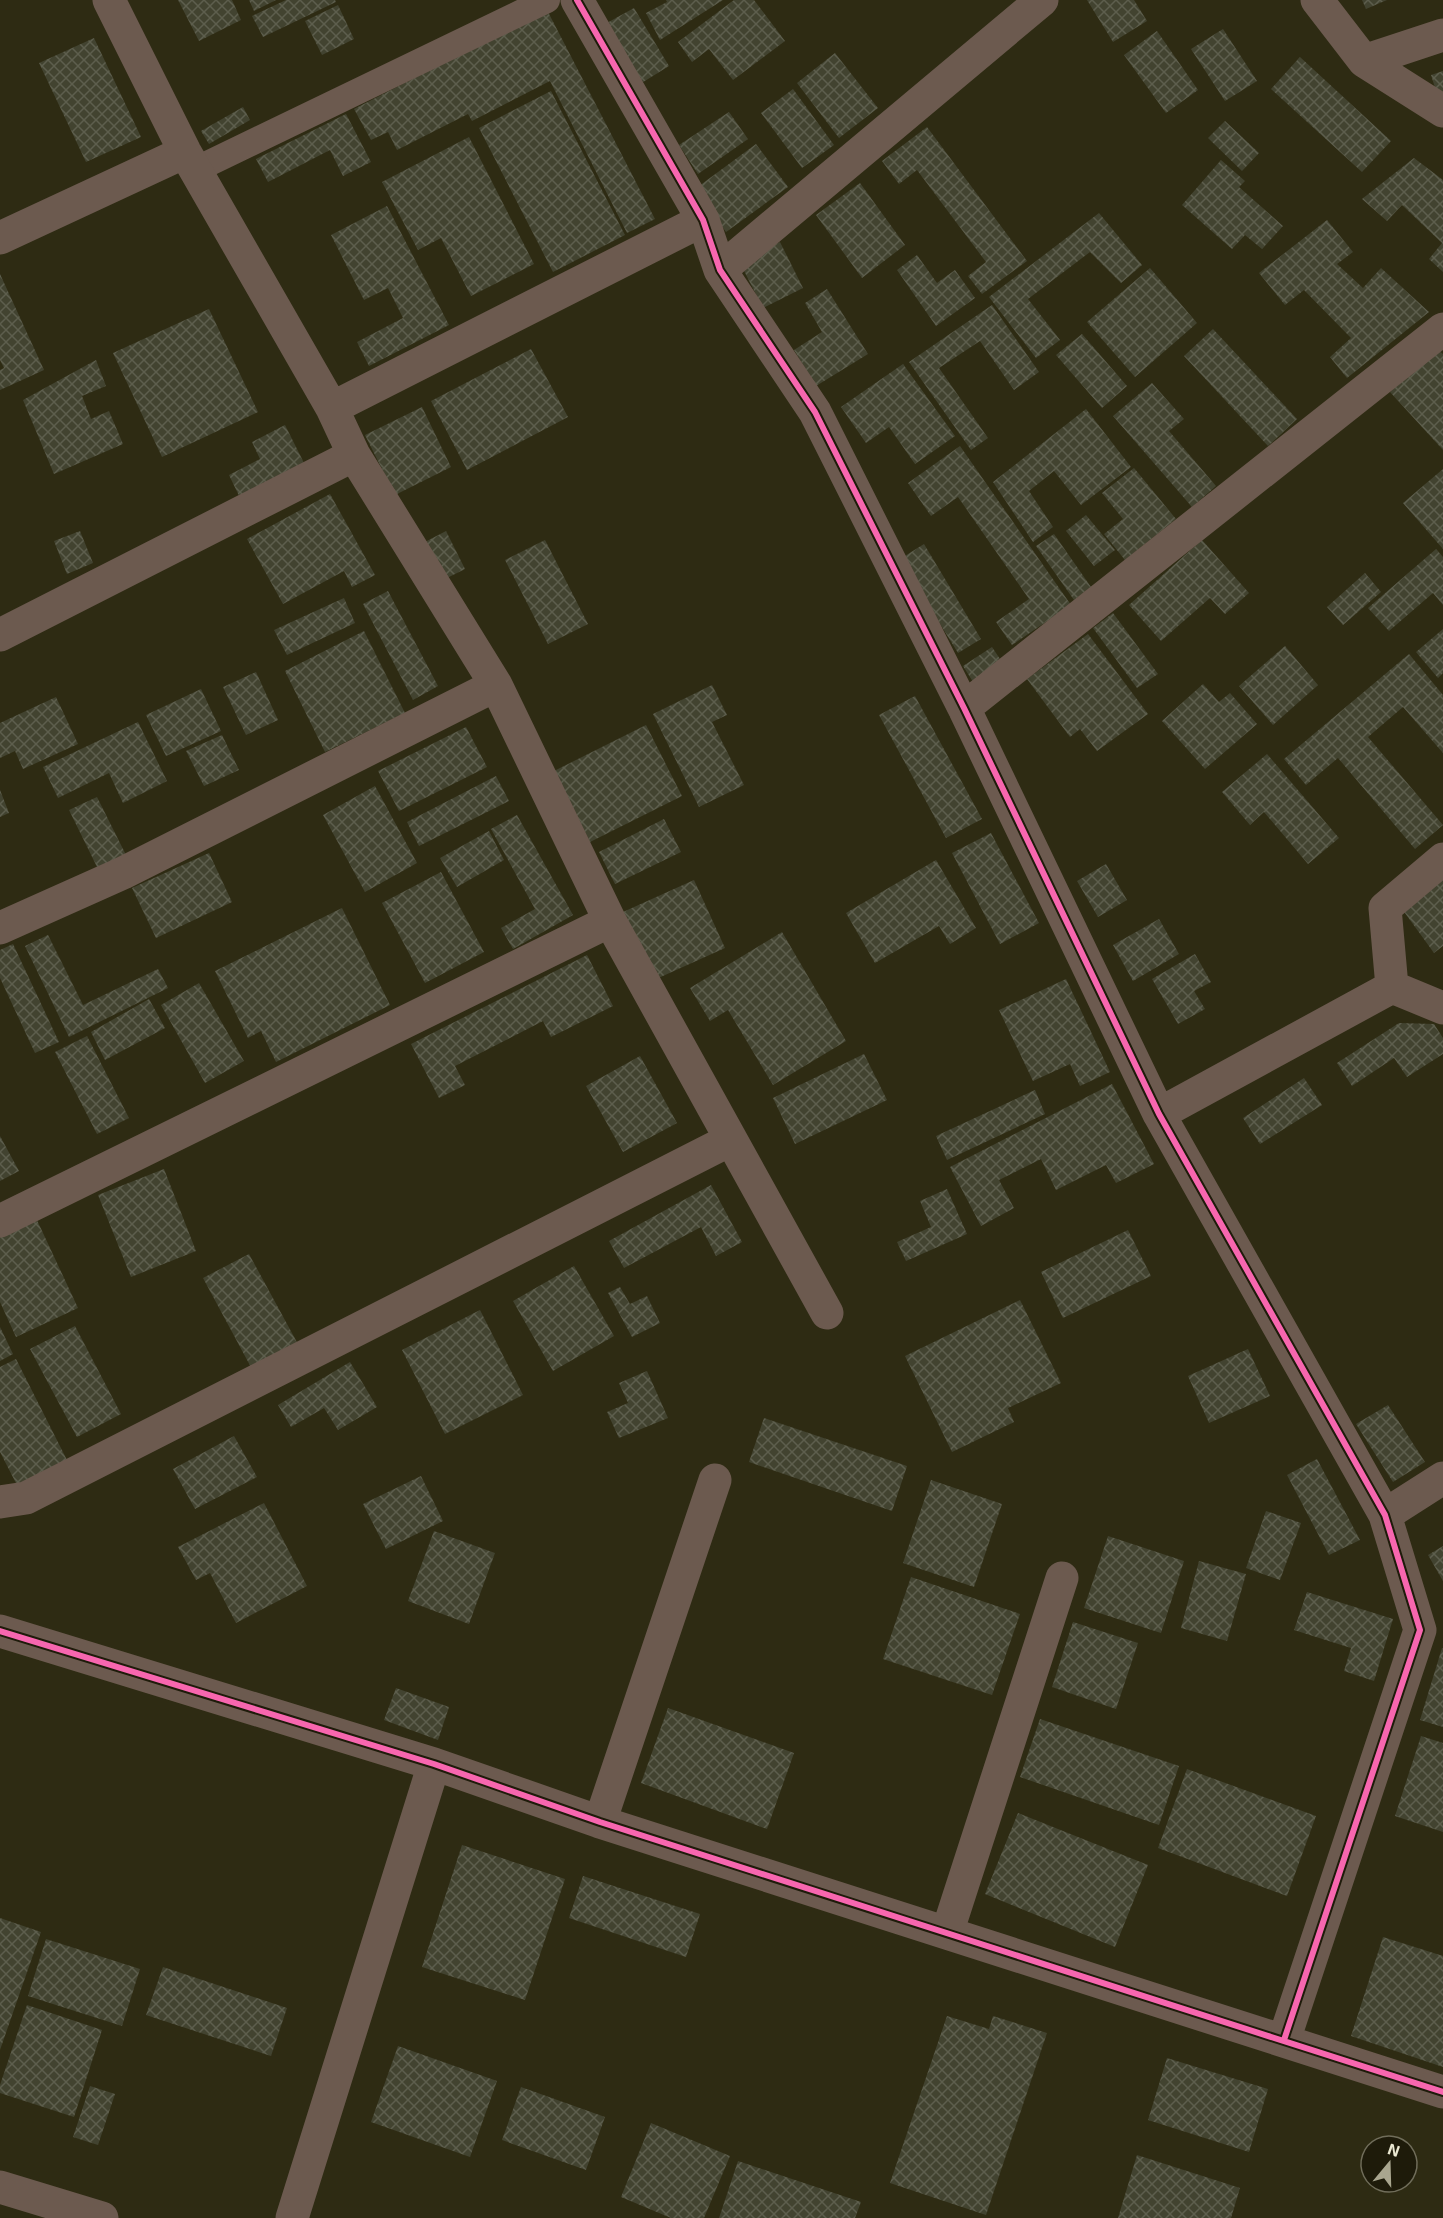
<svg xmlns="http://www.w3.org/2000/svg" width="1443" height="2218" viewBox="0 0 1443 2218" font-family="'Exo 2',sans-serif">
<defs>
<pattern id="building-cross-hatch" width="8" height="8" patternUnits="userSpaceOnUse" patternTransform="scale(1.5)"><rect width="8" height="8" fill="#424330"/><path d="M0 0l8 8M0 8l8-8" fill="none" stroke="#5d5e4d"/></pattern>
</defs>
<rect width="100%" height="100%" fill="#2e2b13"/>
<!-- building -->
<path fill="url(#building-cross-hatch)" d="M 178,0 L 232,0 L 241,20 L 199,41 Z
M 249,0 L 276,0 L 254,11 Z
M 286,0 L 335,0 L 336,2 L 263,37 L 252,16 Z
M 666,0 L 723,0 L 660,40 L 646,13 L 667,2 Z
M 734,0 L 754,0 L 785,41 L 733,80 L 709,49 L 692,62 L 678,42 Z
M 1087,0 L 1134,0 L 1147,21 L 1113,42 Z
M 1362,0 L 1387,0 L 1366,9 Z
M 338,5 L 354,39 L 322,55 L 305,21 Z
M 634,8 L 669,66 L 640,84 L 605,24 Z
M 547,10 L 655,219 L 627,233 L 550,81 L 472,121 L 468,114 L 397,150 L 388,132 L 371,140 L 354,109 Z
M 1223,29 L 1257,81 L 1225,101 L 1191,49 Z
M 1157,31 L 1198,90 L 1166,113 L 1124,55 Z
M 94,38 L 141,137 L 86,162 L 39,63 Z
M 835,53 L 878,108 L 839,138 L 797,83 Z
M 1300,57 L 1391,141 L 1362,172 L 1271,89 Z
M 1443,71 L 1443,96 L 1438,97 L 1431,75 Z
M 793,89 L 834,145 L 802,168 L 761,113 Z
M 551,91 L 625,235 L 553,272 L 479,128 Z
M 243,107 L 250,120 L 209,144 L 201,131 Z
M 729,112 L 748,139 L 698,174 L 679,145 Z
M 346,114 L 371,162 L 343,176 L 330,150 L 268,182 L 256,159 Z
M 1225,121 L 1259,153 L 1242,171 L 1208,138 Z
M 927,127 L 1027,261 L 982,294 L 968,276 L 986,262 L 917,170 L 899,184 L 882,161 Z
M 469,137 L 534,264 L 471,296 L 441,238 L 418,250 L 382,182 Z
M 756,144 L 788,187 L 726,232 L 695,189 Z
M 1414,158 L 1443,180 L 1443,272 L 1429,259 L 1442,243 L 1402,205 L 1387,221 L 1362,199 Z
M 1221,160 L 1245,181 L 1239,187 L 1283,226 L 1262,249 L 1245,235 L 1232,249 L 1182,205 Z
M 860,183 L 905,245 L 862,278 L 816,215 Z
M 387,206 L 449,325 L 369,366 L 357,342 L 403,318 L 388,288 L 364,300 L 331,235 Z
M 1099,213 L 1142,265 L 1121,283 L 1090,252 L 1028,299 L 1060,340 L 1036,358 L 989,297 Z
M 1327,220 L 1353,252 L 1337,264 L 1363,288 L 1381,268 L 1429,312 L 1347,378 L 1330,357 L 1351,338 L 1304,290 L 1285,305 L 1259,273 Z
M 780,242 L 803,288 L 763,308 L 740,263 Z
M 917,255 L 937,283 L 955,270 L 975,298 L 936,326 L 897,270 Z
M 1150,268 L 1197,323 L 1135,377 L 1087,322 Z
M 0,274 L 44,370 L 0,390 L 0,370 L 4,368 L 0,360 Z
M 827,289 L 868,354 L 816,386 L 794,350 L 822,332 L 805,303 Z
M 992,305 L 1039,372 L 1014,390 L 980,341 L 939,368 L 988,438 L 971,450 L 909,362 Z
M 209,309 L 258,412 L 162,457 L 113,353 Z
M 1213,329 L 1297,419 L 1268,446 L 1184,356 Z
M 1082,334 L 1127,386 L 1102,408 L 1056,355 Z
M 531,349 L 568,417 L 467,470 L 431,401 Z
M 1437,349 L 1443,354 L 1443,450 L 1390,392 Z
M 96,360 L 106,386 L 82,396 L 91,419 L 109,411 L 123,444 L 54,474 L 23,400 Z
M 903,364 L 955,436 L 915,464 L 889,427 L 866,443 L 841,407 Z
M 1152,383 L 1184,419 L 1169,431 L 1216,486 L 1192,507 L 1113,416 Z
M 422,407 L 451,467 L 395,495 L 365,435 Z
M 1086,409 L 1131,467 L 1081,505 L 1054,471 L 1029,491 L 1053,527 L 1033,542 L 993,482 Z
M 285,425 L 306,467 L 241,500 L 229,475 L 260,459 L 252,442 Z
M 960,446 L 1071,605 L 1012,645 L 996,622 L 1029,599 L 958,497 L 931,516 L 908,483 Z
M 1134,468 L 1176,519 L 1125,560 L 1104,534 L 1123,519 L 1102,493 Z
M 1443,469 L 1443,549 L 1403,503 Z
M 330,494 L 375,575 L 352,587 L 344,571 L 283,604 L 247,539 Z
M 1086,515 L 1115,550 L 1094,566 L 1066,531 Z
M 80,531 L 93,563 L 67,574 L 54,541 Z
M 446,531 L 465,569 L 441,581 L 423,543 Z
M 1054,534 L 1091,587 L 1074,600 L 1036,546 Z
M 545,540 L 588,624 L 548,644 L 505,560 Z
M 1202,540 L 1249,593 L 1225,614 L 1210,598 L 1161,641 L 1129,605 Z
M 924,544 L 981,639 L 958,653 L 900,559 Z
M 1436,549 L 1443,557 L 1443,605 L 1433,593 L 1389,631 L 1368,608 Z
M 1365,573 L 1381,592 L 1343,625 L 1327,607 Z
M 388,591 L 438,686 L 413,700 L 363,604 Z
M 344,598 L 355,623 L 287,655 L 274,630 Z
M 1113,613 L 1158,674 L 1137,688 L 1093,628 Z
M 1443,629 L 1443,673 L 1438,678 L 1416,652 Z
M 364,631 L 405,713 L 325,752 L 285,671 Z
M 1088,634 L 1148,714 L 1097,751 L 1080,729 L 1070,737 L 1027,679 Z
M 1285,646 L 1318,685 L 1273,725 L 1239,686 Z
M 992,647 L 1004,665 L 975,685 L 963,666 Z
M 1409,654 L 1443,695 L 1443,753 L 1403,707 L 1368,737 L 1443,825 L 1415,849 L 1338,758 L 1306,785 L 1284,759 Z
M 256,672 L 278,720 L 246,735 L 223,687 Z
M 1203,684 L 1219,702 L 1230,693 L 1257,724 L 1205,769 L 1162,721 Z
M 712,685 L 727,715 L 712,722 L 744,785 L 699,807 L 653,714 Z
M 201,689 L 221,731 L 166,756 L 146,715 Z
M 915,696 L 982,819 L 946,838 L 879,715 Z
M 56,697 L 78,744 L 23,769 L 15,751 L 0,758 L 0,723 Z
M 138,722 L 167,781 L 123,803 L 109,773 L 58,798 L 43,767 Z
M 646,725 L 682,796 L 590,842 L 554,771 Z
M 466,727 L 487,767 L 399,811 L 378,771 Z
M 222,735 L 239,770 L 204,786 L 186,751 Z
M 1267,754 L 1339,838 L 1308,864 L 1264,812 L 1250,825 L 1222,792 Z
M 496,776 L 509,801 L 419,846 L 407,822 Z
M 375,786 L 417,863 L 365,892 L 323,815 Z
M 0,790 L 9,813 L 0,817 Z
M 97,797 L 127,857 L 99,871 L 69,810 Z
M 517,815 L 573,915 L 513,949 L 501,928 L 535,909 L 491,829 Z
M 664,819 L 681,852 L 615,884 L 599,852 Z
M 489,831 L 504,860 L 457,887 L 440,858 Z
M 991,833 L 1039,923 L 1000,944 L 952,853 Z
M 209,853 L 232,902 L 156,938 L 132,888 Z
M 936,860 L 976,928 L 950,944 L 939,926 L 875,963 L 846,913 Z
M 1106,864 L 1127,900 L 1098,917 L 1077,881 Z
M 441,872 L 484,952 L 425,983 L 382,903 Z
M 1443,878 L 1443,946 L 1434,953 L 1402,909 Z
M 694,880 L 725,948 L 654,980 L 623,912 Z
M 342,908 L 390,1005 L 276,1062 L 261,1031 L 248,1038 L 215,971 Z
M 1159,919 L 1179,954 L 1133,981 L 1113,945 Z
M 782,932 L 846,1041 L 773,1085 L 728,1010 L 710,1021 L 690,988 Z
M 48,935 L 83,1005 L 158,969 L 168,988 L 69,1037 L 25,946 Z
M 13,944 L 59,1042 L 35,1053 L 0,978 L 0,950 Z
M 1195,954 L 1211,982 L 1194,991 L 1205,1009 L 1178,1024 L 1152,979 Z
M 587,955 L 613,1006 L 551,1037 L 543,1021 L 455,1066 L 465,1085 L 439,1098 L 411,1044 Z
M 1066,979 L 1110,1072 L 1080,1086 L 1070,1064 L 1033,1081 L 999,1010 Z
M 199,983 L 244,1061 L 205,1083 L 161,1005 Z
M 149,999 L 165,1028 L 105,1060 L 91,1032 Z
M 1399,1023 L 1434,1024 L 1443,1038 L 1443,1054 L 1407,1077 L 1394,1058 L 1352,1086 L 1337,1063 Z
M 87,1036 L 129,1118 L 97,1134 L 55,1052 Z
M 864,1054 L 887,1100 L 795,1144 L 773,1098 Z
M 640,1056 L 677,1123 L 623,1152 L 586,1086 Z
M 1304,1078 L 1322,1105 L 1260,1144 L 1243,1118 Z
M 1112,1084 L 1154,1164 L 1116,1183 L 1106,1165 L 1056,1190 L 1041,1159 L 999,1180 L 1014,1208 L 981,1226 L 950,1167 Z
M 1035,1090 L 1045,1114 L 947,1160 L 936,1136 Z
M 0,1136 L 19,1171 L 0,1181 Z
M 164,1169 L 196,1251 L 131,1277 L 98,1195 Z
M 711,1185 L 742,1242 L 716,1256 L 701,1227 L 624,1268 L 609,1241 Z
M 947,1189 L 967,1234 L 906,1261 L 897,1242 L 931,1227 L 920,1201 Z
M 36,1218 L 78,1308 L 16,1337 L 0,1302 L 0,1235 Z
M 1128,1230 L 1151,1276 L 1063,1318 L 1041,1272 Z
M 249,1254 L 299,1346 L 253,1371 L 203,1278 Z
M 574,1266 L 614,1336 L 553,1371 L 513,1301 Z
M 620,1287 L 630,1304 L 647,1296 L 660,1323 L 632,1337 L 608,1293 Z
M 1020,1300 L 1061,1383 L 1008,1408 L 1014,1422 L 952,1452 L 905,1356 Z
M 480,1310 L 523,1395 L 445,1434 L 402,1350 Z
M 75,1326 L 121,1414 L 77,1437 L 30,1349 Z
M 0,1327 L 13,1354 L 0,1361 Z
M 1248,1349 L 1270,1396 L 1209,1423 L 1188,1376 Z
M 16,1359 L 69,1464 L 19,1489 L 0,1452 L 0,1367 Z
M 350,1362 L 377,1407 L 338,1430 L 324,1408 L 291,1427 L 278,1405 Z
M 647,1371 L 668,1418 L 619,1438 L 607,1412 L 628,1403 L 619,1383 Z
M 1388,1405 L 1425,1462 L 1393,1482 L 1356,1424 Z
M 764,1418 L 907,1466 L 892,1511 L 749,1462 Z
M 234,1436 L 257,1477 L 195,1509 L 173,1469 Z
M 1317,1459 L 1360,1540 L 1329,1555 L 1287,1475 Z
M 421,1476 L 443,1521 L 386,1549 L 363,1504 Z
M 931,1480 L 1002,1504 L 974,1587 L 903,1563 Z
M 264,1503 L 307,1586 L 236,1623 L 210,1573 L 196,1580 L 178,1547 Z
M 1266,1511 L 1301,1523 L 1280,1580 L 1246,1568 Z
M 434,1531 L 495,1553 L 469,1624 L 408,1601 Z
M 1108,1536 L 1184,1561 L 1161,1633 L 1084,1608 Z
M 1443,1546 L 1443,1581 L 1428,1555 Z
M 1199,1561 L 1246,1574 L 1227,1641 L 1181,1628 Z
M 911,1577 L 1020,1614 L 992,1695 L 883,1659 Z
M 1307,1592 L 1393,1619 L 1374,1681 L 1344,1671 L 1351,1648 L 1294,1630 Z
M 1073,1622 L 1138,1643 L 1116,1709 L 1052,1687 Z
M 1442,1648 L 1443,1648 L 1443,1727 L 1420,1720 Z
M 396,1688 L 449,1707 L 438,1740 L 384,1720 Z
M 668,1708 L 794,1753 L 767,1829 L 641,1783 Z
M 1040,1719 L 1179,1766 L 1159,1825 L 1020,1777 Z
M 1421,1736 L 1443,1743 L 1443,1832 L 1395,1816 Z
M 1187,1769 L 1316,1816 L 1287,1896 L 1158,1848 Z
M 1018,1813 L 1148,1865 L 1115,1947 L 985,1894 Z
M 462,1845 L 565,1879 L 525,2000 L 422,1967 Z
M 583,1876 L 700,1914 L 686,1957 L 569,1918 Z
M 0,1918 L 41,1932 L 0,2050 Z
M 1383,1937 L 1443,1956 L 1443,2067 L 1351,2036 Z
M 46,1939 L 140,1969 L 122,2026 L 28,1996 Z
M 163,1967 L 287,2008 L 271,2056 L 146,2015 Z
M 27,2005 L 102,2030 L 74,2117 L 0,2093 L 0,2085 Z
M 947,2016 L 989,2029 L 993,2016 L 1047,2033 L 986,2215 L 890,2183 Z
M 398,2046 L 497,2081 L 470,2157 L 371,2122 Z
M 1167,2058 L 1268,2089 L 1249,2152 L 1148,2120 Z
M 90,2086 L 115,2094 L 98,2145 L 73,2137 Z
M 521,2087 L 605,2117 L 586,2170 L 502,2140 Z
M 651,2123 L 730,2156 L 704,2218 L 671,2218 L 621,2197 Z
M 1137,2155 L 1240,2188 L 1231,2218 L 1118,2218 Z
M 738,2161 L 861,2202 L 855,2218 L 719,2218 Z"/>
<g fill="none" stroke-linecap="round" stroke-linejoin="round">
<!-- service -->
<path stroke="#6c5a4f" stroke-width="26" d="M 195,170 L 547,0"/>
<!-- minor -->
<path stroke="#6c5a4f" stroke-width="33" d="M 109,0 L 185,152 L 332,408 L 354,455 L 496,685 L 610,921 L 827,1313
M 577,0 L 703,220 L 720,270 L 815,412 L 964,708 L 1159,1114 L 1385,1515 L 1420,1630 L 1284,2040
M 1317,0 L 1364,61 L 1443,111
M 1364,61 L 1443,35
M 0,238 L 185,152
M 720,270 L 1042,0
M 332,408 L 703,220
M 0,635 L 354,455
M 964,708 L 1443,329
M 0,928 L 123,873 L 496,685
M 1392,987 L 1385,908 L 1443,859
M 1159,1114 L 1392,987 L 1443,1008
M 0,1221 L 610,921
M 0,1502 L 26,1498 L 730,1140
M 1385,1515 L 1443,1478
M 0,1631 L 434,1764 L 600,1822 L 1443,2092
M 600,1822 L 715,1480
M 947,1933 L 1062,1578
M 0,2187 L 102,2218
M 292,2218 L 434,1764"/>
<defs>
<path id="cycleway" d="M 577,0 L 703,220 L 720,270 L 815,412 L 964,708 L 1159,1114 L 1385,1515 L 1420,1630 L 1284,2040
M 0,1631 L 434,1764 L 600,1822 L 1443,2092"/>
</defs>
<!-- cycleway casing -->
<use href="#cycleway" stroke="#1e1b0a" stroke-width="10"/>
<!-- cycleway -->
<use href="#cycleway" stroke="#f766af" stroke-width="6"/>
</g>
<!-- north arrow -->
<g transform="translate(1389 2164) rotate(19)"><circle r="28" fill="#1e1b0a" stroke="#706d5a" stroke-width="1.5"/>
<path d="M0-4.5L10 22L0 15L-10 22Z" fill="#a9a68f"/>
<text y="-9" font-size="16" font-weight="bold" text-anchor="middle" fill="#ebe9d2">N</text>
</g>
</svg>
